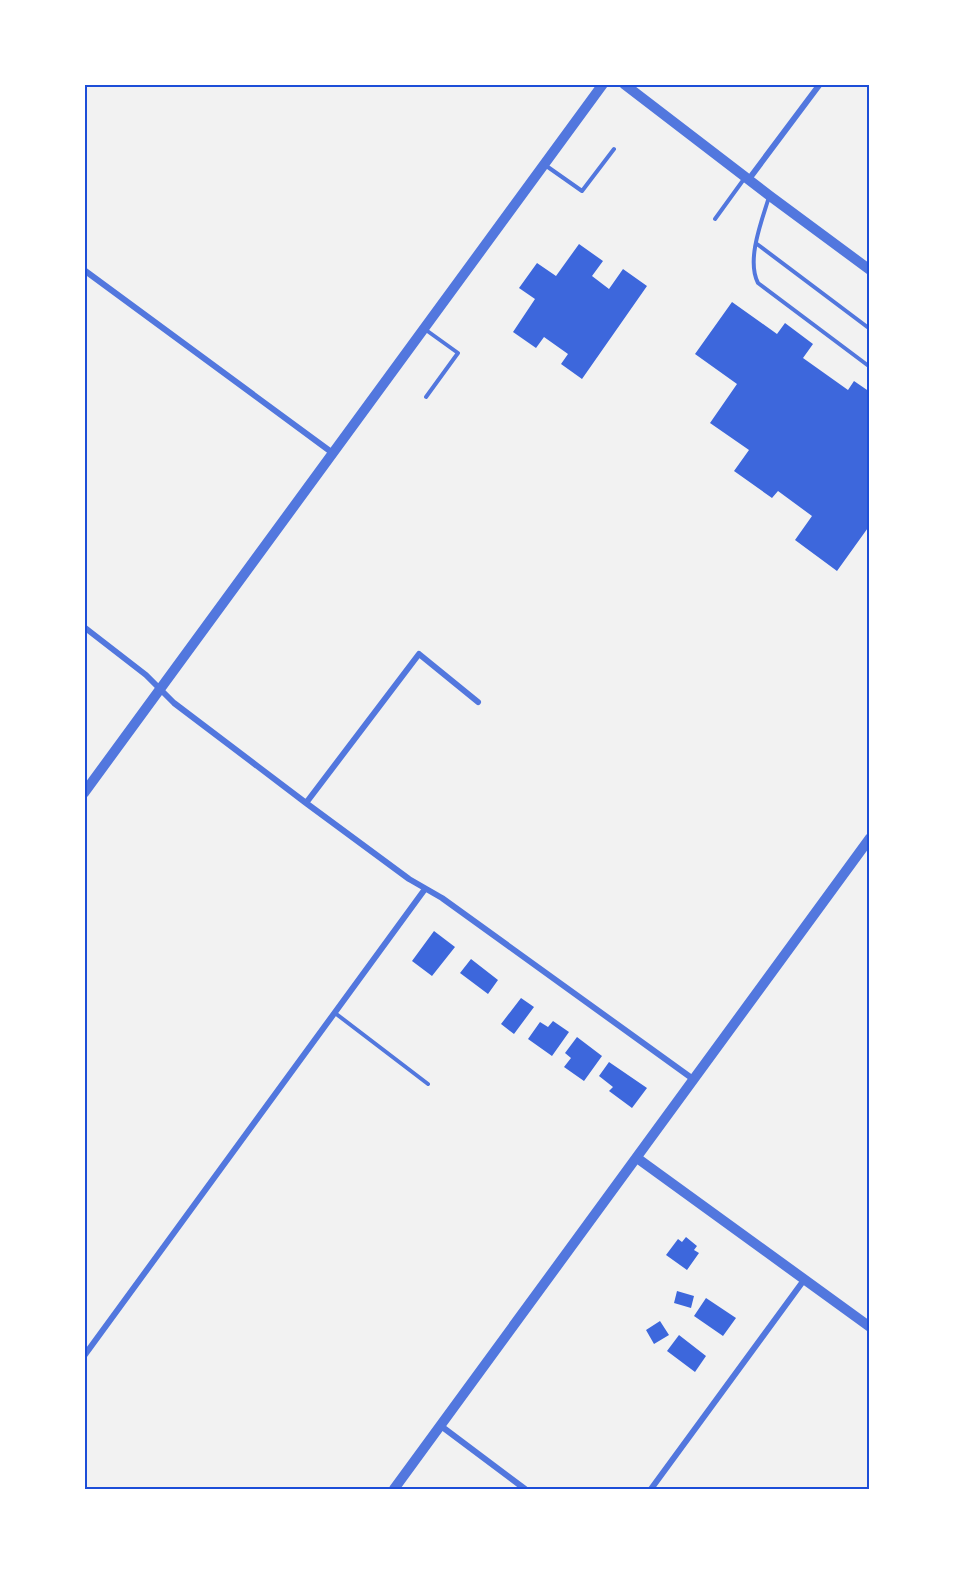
<svg xmlns="http://www.w3.org/2000/svg" width="954" height="1573" viewBox="0 0 954 1573" font-family="Rubik,sans-serif">
<rect width="100%" height="100%" fill="#f2f2f2"/>
<!-- building -->
<path fill="#3d67dc" d="M 579,244 L 603,261 L 592,276 L 609,289 L 623,269 L 647,286 L 582,379 L 561,364 L 568,354 L 544,337 L 536,348 L 513,332 L 535,299 L 519,288 L 537,263 L 556,276 Z
M 732,302 L 777,334 L 785,323 L 813,344 L 803,358 L 848,390 L 854,381 L 870,392 L 870,525 L 837,571 L 795,540 L 812,516 L 778,491 L 772,498 L 734,471 L 749,450 L 710,423 L 737,384 L 695,354 Z
M 434,931 L 455,947 L 432,976 L 412,961 Z
M 471,959 L 498,980 L 488,994 L 460,973 Z
M 521,998 L 534,1007 L 514,1034 L 501,1024 Z
M 553,1021 L 569,1032 L 552,1056 L 528,1039 L 540,1022 L 548,1027 Z
M 577,1037 L 602,1056 L 584,1081 L 564,1067 L 571,1058 L 565,1053 Z
M 609,1062 L 647,1088 L 632,1108 L 609,1091 L 613,1087 L 599,1076 Z
M 686,1237 L 697,1246 L 694,1250 L 699,1253 L 687,1270 L 666,1255 L 678,1239 L 682,1242 Z
M 677,1291 L 694,1296 L 691,1308 L 674,1303 Z
M 706,1298 L 736,1318 L 723,1336 L 694,1316 Z
M 660,1321 L 669,1335 L 654,1344 L 646,1330 Z
M 679,1335 L 706,1356 L 695,1372 L 667,1351 Z"/>
<g fill="none" stroke-linecap="round" stroke-linejoin="round">
<!-- service -->
<path stroke="#5277de" stroke-width="4" d="M 545,165 L 582,191 L 614,149
M 769,197 C 762,220 746,260 758,283 L 870,367
M 715,219 L 744,179
M 757,244 L 870,329
M 426,330 L 458,353 L 426,397
M 335,1013 L 428,1084"/>
<!-- minor -->
<path stroke="#5277de" stroke-width="6" d="M 749,179 L 820,84
M 84,270 L 334,454
M 84,627 L 146,675 L 174,703 L 306,803 L 409,879 L 442,898 L 693,1079
M 306,803 L 419,654 L 478,702
M 84,1356 L 425,889
M 441,1426 L 525,1489
M 651,1489 L 804,1280"/>
<!-- tertiary -->
<path stroke="#5277de" stroke-width="10" d="M 624,84 L 770,196 L 870,270
M 84,793 L 603,84
M 637,1158 L 870,1327
M 394,1489 L 870,838"/>
</g>
<!-- border -->
<rect width="954" height="1573" fill="none" stroke="#ffffff" stroke-width="171"/>
<rect x="86" y="86" width="782" height="1402" fill="none" stroke="#1d4ed8" stroke-width="2"/>
</svg>
